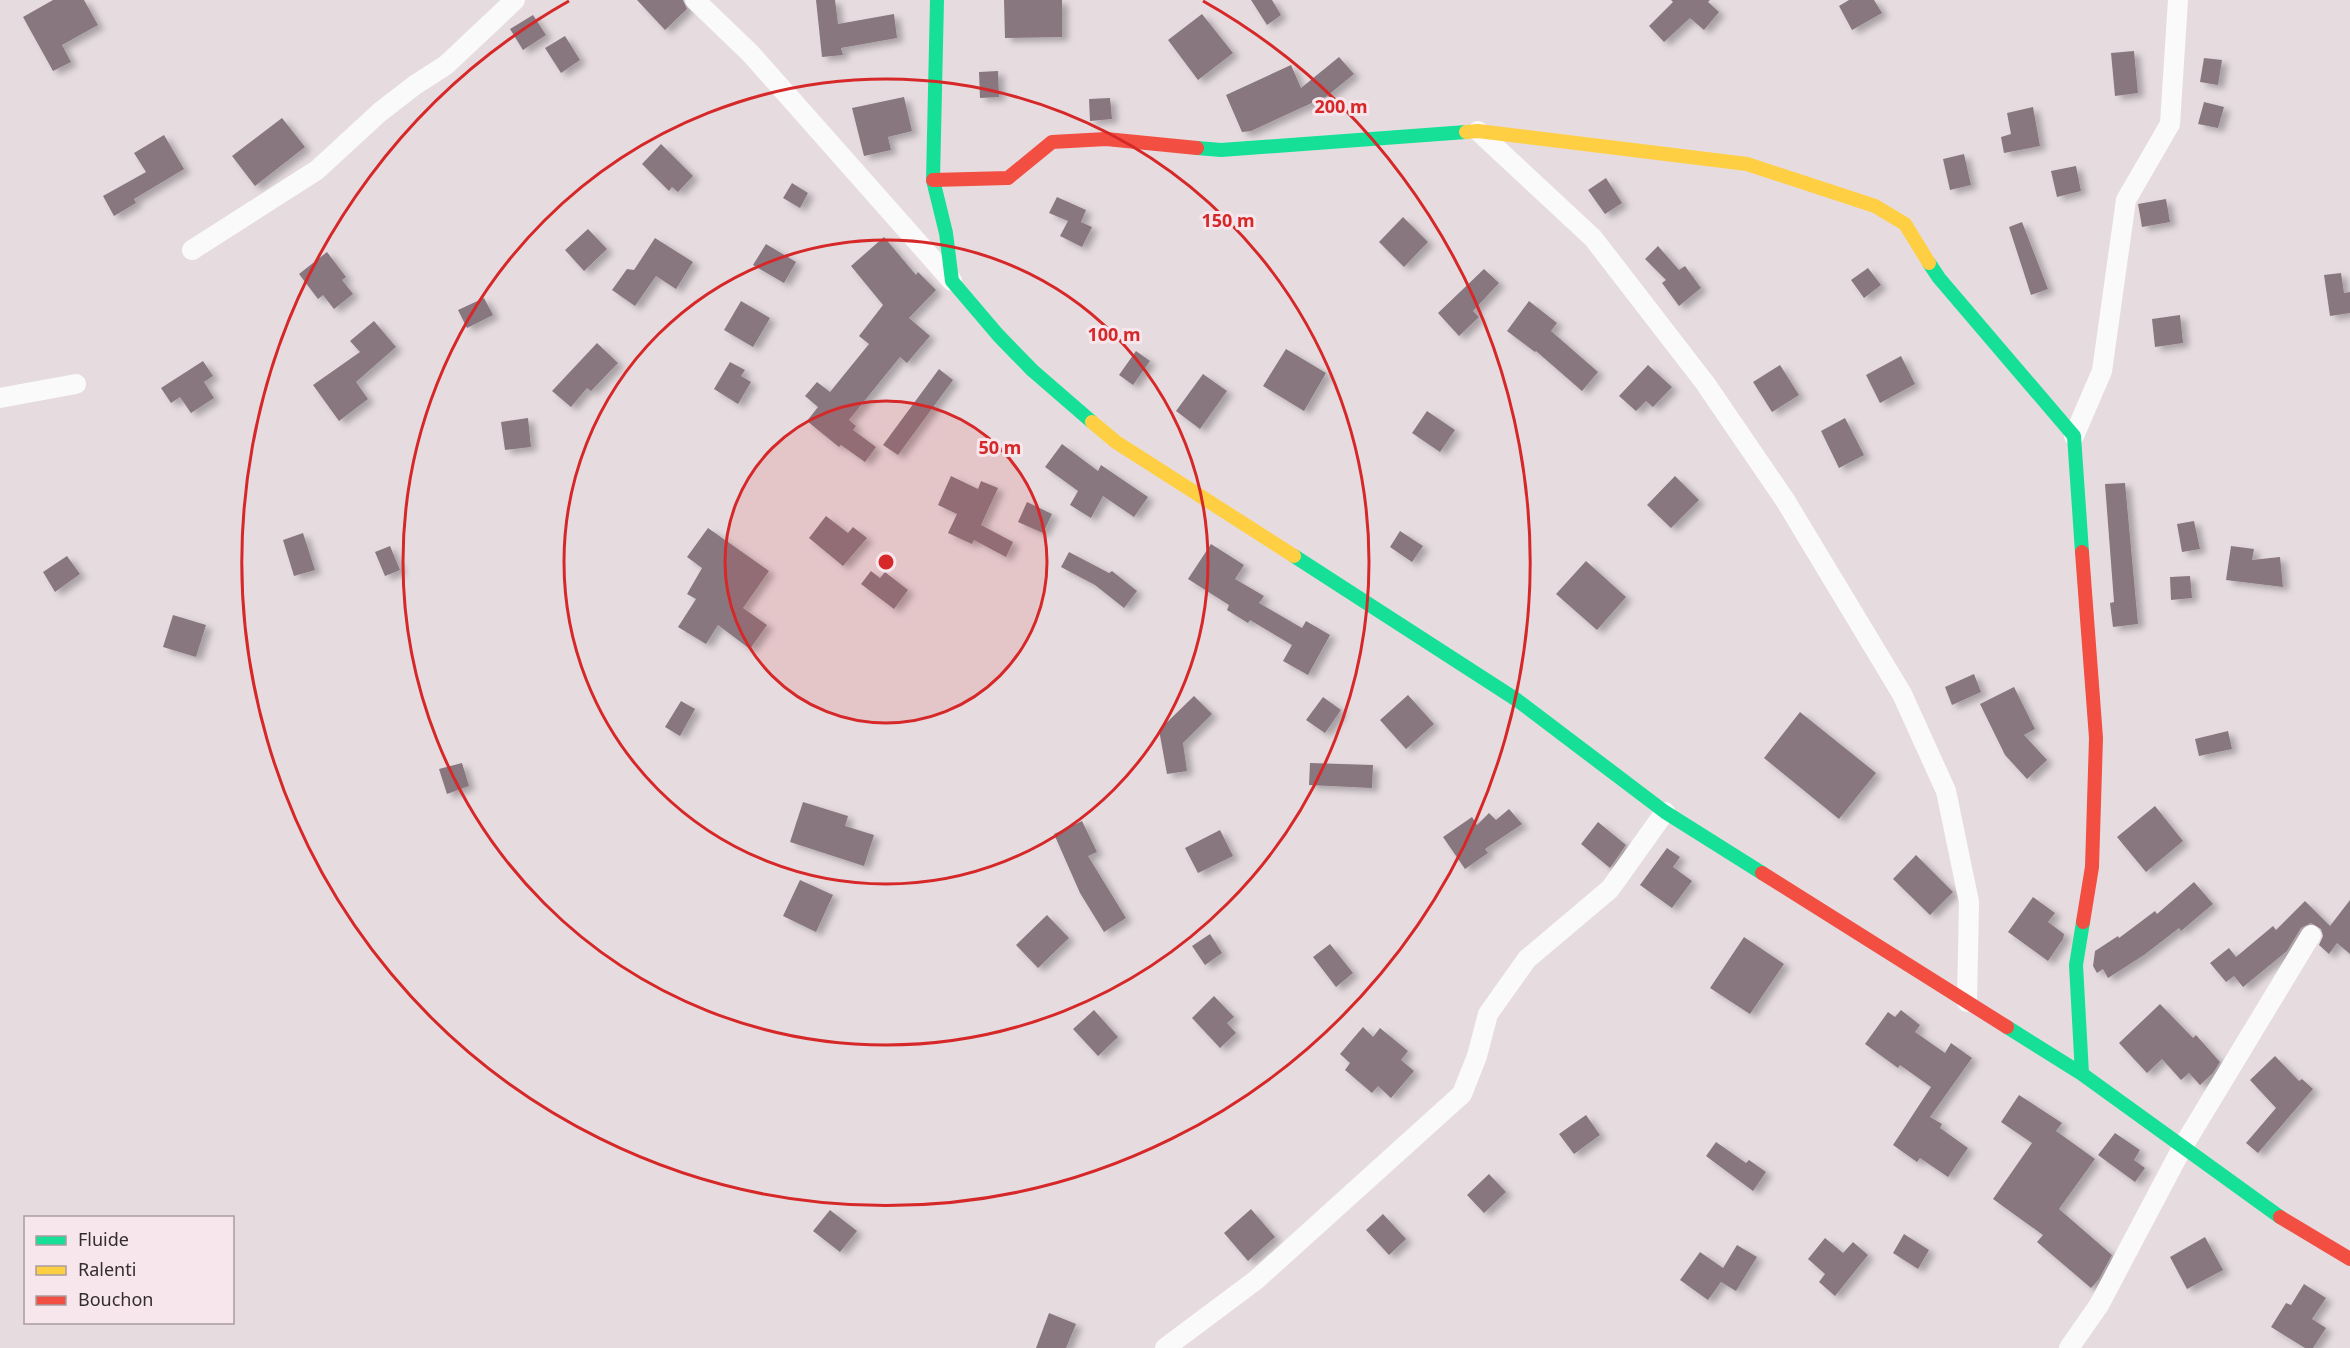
<svg xmlns="http://www.w3.org/2000/svg" width="2350" height="1348" viewBox="0 0 2350 1348" font-family="'Noto Sans',sans-serif">
<defs>
<filter id="shadow"><feDropShadow dx="6" dy="4" stdDeviation="3" flood-color="#0004"/></filter>
</defs>
<rect width="100%" height="100%" fill="#e6dce0"/>
<!-- building -->
<path fill="#897780" filter="url(#shadow)" d="M 53,0 L 84,0 L 98,25 L 62,45 L 71,62 L 53,71 L 23,17 Z
M 637,0 L 683,0 L 687,9 L 665,30 Z
M 816,0 L 835,0 L 838,24 L 894,14 L 897,38 L 841,48 L 843,55 L 822,57 Z
M 1004,0 L 1062,0 L 1062,37 L 1005,38 Z
M 1251,0 L 1272,0 L 1281,15 L 1267,25 Z
M 1671,0 L 1710,0 L 1708,2 L 1719,12 L 1704,30 L 1690,18 L 1664,42 L 1649,26 L 1673,2 Z
M 1849,0 L 1874,0 L 1882,13 L 1852,30 L 1839,6 Z
M 1202,14 L 1233,53 L 1198,80 L 1168,40 Z
M 533,15 L 546,35 L 523,50 L 510,29 Z
M 565,36 L 580,60 L 561,73 L 545,48 Z
M 2134,51 L 2138,93 L 2115,96 L 2111,53 Z
M 1339,57 L 1354,74 L 1327,96 L 1251,131 L 1242,132 L 1226,95 L 1291,65 L 1301,88 Z
M 2204,58 L 2222,60 L 2218,85 L 2200,82 Z
M 998,71 L 999,97 L 980,98 L 979,72 Z
M 904,97 L 912,131 L 888,137 L 891,150 L 864,156 L 852,108 Z
M 1110,98 L 1112,119 L 1090,121 L 1089,99 Z
M 2204,102 L 2224,107 L 2218,128 L 2198,124 Z
M 2033,107 L 2040,146 L 2004,153 L 2001,137 L 2011,134 L 2007,113 Z
M 282,118 L 305,147 L 255,186 L 232,156 Z
M 164,135 L 184,169 L 134,199 L 136,203 L 114,216 L 103,196 L 146,172 L 134,153 Z
M 661,144 L 693,176 L 678,192 L 672,187 L 669,191 L 642,164 Z
M 1964,154 L 1971,185 L 1950,190 L 1943,159 Z
M 2076,166 L 2081,191 L 2057,197 L 2051,171 Z
M 1606,178 L 1622,203 L 1605,214 L 1588,190 Z
M 792,183 L 808,193 L 800,208 L 783,198 Z
M 1057,197 L 1086,210 L 1081,222 L 1092,227 L 1082,247 L 1060,236 L 1068,221 L 1049,213 Z
M 2166,199 L 2170,222 L 2142,227 L 2138,204 Z
M 1403,217 L 1428,242 L 1404,267 L 1379,242 Z
M 2022,222 L 2048,289 L 2031,295 L 2009,227 Z
M 588,229 L 607,249 L 584,271 L 565,250 Z
M 884,237 L 916,275 L 918,272 L 936,290 L 909,318 L 930,336 L 907,363 L 900,357 L 849,420 L 856,426 L 853,430 L 876,447 L 865,462 L 841,445 L 839,447 L 807,421 L 818,407 L 805,396 L 817,382 L 830,392 L 869,344 L 859,336 L 883,305 L 851,266 Z
M 655,238 L 693,262 L 676,289 L 656,276 L 635,306 L 612,290 L 627,269 L 634,270 Z
M 766,244 L 796,262 L 784,283 L 753,265 Z
M 1658,246 L 1679,270 L 1685,266 L 1701,288 L 1679,306 L 1662,283 L 1666,280 L 1645,259 Z
M 327,252 L 346,277 L 342,280 L 353,294 L 334,309 L 323,295 L 318,299 L 299,274 Z
M 1868,268 L 1881,285 L 1864,298 L 1851,280 Z
M 1484,269 L 1499,283 L 1473,311 L 1479,317 L 1459,336 L 1438,313 Z
M 2341,273 L 2344,293 L 2350,292 L 2350,313 L 2330,316 L 2324,275 Z
M 484,298 L 493,315 L 467,328 L 458,310 Z
M 741,301 L 770,318 L 753,347 L 724,330 Z
M 1529,301 L 1557,323 L 1551,331 L 1598,372 L 1582,391 L 1536,351 L 1535,352 L 1507,331 Z
M 2180,315 L 2183,343 L 2155,347 L 2152,319 Z
M 374,321 L 396,347 L 356,382 L 368,399 L 339,421 L 313,385 L 360,352 L 350,341 Z
M 597,343 L 618,363 L 591,391 L 587,388 L 571,407 L 552,391 Z
M 1286,349 L 1326,373 L 1304,411 L 1263,386 Z
M 1136,351 L 1150,361 L 1133,385 L 1119,375 Z
M 1901,356 L 1915,384 L 1880,403 L 1866,375 Z
M 203,361 L 213,376 L 204,382 L 214,398 L 191,413 L 180,397 L 171,403 L 161,388 Z
M 730,362 L 745,370 L 741,376 L 751,382 L 738,404 L 714,389 Z
M 1648,365 L 1672,387 L 1653,407 L 1646,401 L 1636,411 L 1619,396 Z
M 1780,365 L 1799,395 L 1772,412 L 1753,382 Z
M 939,369 L 953,380 L 898,455 L 883,445 Z
M 1203,374 L 1227,391 L 1200,429 L 1176,411 Z
M 1427,411 L 1455,430 L 1440,452 L 1412,433 Z
M 528,418 L 531,447 L 505,450 L 501,422 Z
M 1845,418 L 1864,455 L 1839,468 L 1821,431 Z
M 1062,444 L 1098,471 L 1101,465 L 1148,497 L 1134,517 L 1103,496 L 1091,518 L 1070,505 L 1078,491 L 1045,467 Z
M 951,476 L 978,489 L 981,481 L 998,488 L 981,525 L 1013,542 L 1006,557 L 974,540 L 972,544 L 948,533 L 957,514 L 938,505 Z
M 1675,476 L 1699,500 L 1671,528 L 1647,505 Z
M 2125,483 L 2138,624 L 2113,627 L 2110,603 L 2114,602 L 2105,484 Z
M 1027,502 L 1052,514 L 1043,533 L 1018,522 Z
M 826,516 L 848,533 L 853,527 L 867,538 L 843,566 L 809,538 Z
M 2194,521 L 2200,549 L 2182,552 L 2177,524 Z
M 708,528 L 769,571 L 743,608 L 767,625 L 750,649 L 718,625 L 706,644 L 678,627 L 696,599 L 687,594 L 702,568 L 687,557 Z
M 1400,531 L 1423,546 L 1412,562 L 1390,547 Z
M 303,533 L 315,570 L 294,576 L 283,540 Z
M 1211,544 L 1244,565 L 1235,579 L 1264,596 L 1259,603 L 1302,628 L 1306,621 L 1330,635 L 1308,675 L 1283,661 L 1292,645 L 1250,620 L 1248,623 L 1227,610 L 1229,605 L 1188,579 Z
M 390,546 L 400,570 L 385,576 L 375,552 Z
M 2231,546 L 2254,549 L 2252,560 L 2280,557 L 2283,587 L 2226,580 Z
M 1069,552 L 1109,573 L 1112,571 L 1137,591 L 1124,608 L 1095,585 L 1061,567 Z
M 67,556 L 80,574 L 55,592 L 43,572 Z
M 1586,561 L 1626,597 L 1597,630 L 1556,594 Z
M 871,571 L 880,578 L 885,572 L 908,590 L 894,609 L 861,584 Z
M 2190,576 L 2192,598 L 2171,600 L 2170,577 Z
M 173,615 L 206,625 L 196,657 L 163,647 Z
M 1974,674 L 1981,692 L 1952,705 L 1945,687 Z
M 2014,687 L 2035,729 L 2024,735 L 2047,760 L 2027,779 L 2005,755 L 1980,704 Z
M 1408,695 L 1434,724 L 1406,749 L 1380,720 Z
M 1194,696 L 1212,714 L 1183,743 L 1187,771 L 1167,774 L 1159,730 Z
M 1323,697 L 1341,710 L 1325,733 L 1306,720 Z
M 681,701 L 695,709 L 680,736 L 665,727 Z
M 1800,712 L 1876,773 L 1839,819 L 1764,758 Z
M 2228,731 L 2232,749 L 2199,756 L 2195,739 Z
M 462,763 L 469,786 L 447,794 L 439,769 Z
M 1310,763 L 1373,765 L 1372,788 L 1309,785 Z
M 803,802 L 848,816 L 845,826 L 874,835 L 864,866 L 790,842 Z
M 2155,806 L 2183,841 L 2146,872 L 2117,837 Z
M 1509,809 L 1522,824 L 1485,849 L 1488,853 L 1465,869 L 1443,837 L 1472,817 L 1477,825 L 1489,813 L 1496,820 Z
M 1082,821 L 1097,852 L 1088,856 L 1126,918 L 1104,932 L 1080,893 L 1054,834 Z
M 1598,822 L 1626,845 L 1610,868 L 1581,844 Z
M 1220,830 L 1233,856 L 1198,873 L 1185,848 Z
M 1667,848 L 1680,857 L 1673,867 L 1692,881 L 1672,908 L 1640,885 Z
M 1916,855 L 1953,892 L 1930,915 L 1893,879 Z
M 800,880 L 833,895 L 816,932 L 783,916 Z
M 2194,882 L 2213,904 L 2181,931 L 2179,928 L 2144,955 L 2108,978 L 2103,969 L 2097,973 L 2093,966 L 2095,951 L 2118,936 L 2119,938 L 2155,911 L 2157,914 Z
M 2033,897 L 2055,913 L 2048,922 L 2064,934 L 2063,939 L 2048,961 L 2008,932 Z
M 2350,900 L 2350,954 L 2337,943 L 2329,954 L 2319,945 L 2323,936 L 2321,929 L 2311,923 L 2301,928 L 2287,951 L 2243,987 L 2234,976 L 2226,982 L 2210,963 L 2229,948 L 2236,957 L 2273,926 L 2276,930 L 2305,901 L 2330,926 Z
M 1047,915 L 1069,938 L 1038,968 L 1016,945 Z
M 1210,934 L 1222,953 L 1205,965 L 1192,946 Z
M 1744,937 L 1784,964 L 1750,1014 L 1710,988 Z
M 1330,944 L 1353,973 L 1336,987 L 1313,957 Z
M 1214,996 L 1234,1017 L 1227,1023 L 1236,1033 L 1220,1048 L 1192,1018 Z
M 2160,1004 L 2193,1038 L 2196,1035 L 2220,1062 L 2213,1073 L 2200,1085 L 2189,1073 L 2181,1080 L 2162,1059 L 2147,1073 L 2119,1043 Z
M 1094,1010 L 1118,1037 L 1098,1056 L 1073,1029 Z
M 1901,1010 L 1920,1025 L 1915,1032 L 1945,1053 L 1951,1043 L 1972,1058 L 1930,1117 L 1942,1124 L 1940,1128 L 1968,1148 L 1948,1177 L 1920,1158 L 1917,1162 L 1893,1145 L 1931,1087 L 1900,1065 L 1898,1068 L 1865,1044 L 1888,1012 L 1895,1017 Z
M 1363,1027 L 1373,1037 L 1380,1028 L 1408,1051 L 1401,1060 L 1414,1071 L 1391,1098 L 1378,1086 L 1372,1093 L 1345,1070 L 1350,1063 L 1340,1054 Z
M 2275,1056 L 2299,1081 L 2302,1079 L 2313,1089 L 2258,1153 L 2246,1143 L 2276,1108 L 2250,1080 Z
M 2019,1095 L 2062,1123 L 2056,1131 L 2095,1159 L 2059,1209 L 2112,1255 L 2099,1279 L 2091,1288 L 2037,1242 L 2043,1235 L 1993,1199 L 2032,1143 L 2001,1122 Z
M 1586,1115 L 1600,1135 L 1574,1154 L 1559,1134 Z
M 2115,1133 L 2140,1150 L 2134,1160 L 2145,1168 L 2135,1182 L 2098,1155 Z
M 1716,1142 L 1746,1163 L 1749,1160 L 1766,1172 L 1753,1191 L 1706,1156 Z
M 1489,1174 L 1506,1192 L 1484,1213 L 1467,1195 Z
M 1251,1209 L 1275,1237 L 1248,1261 L 1224,1233 Z
M 830,1210 L 857,1231 L 840,1252 L 813,1231 Z
M 1383,1214 L 1406,1239 L 1389,1255 L 1366,1230 Z
M 1904,1234 L 1929,1250 L 1918,1269 L 1893,1253 Z
M 2205,1237 L 2223,1270 L 2187,1289 L 2170,1257 Z
M 1825,1238 L 1843,1253 L 1853,1242 L 1868,1255 L 1835,1296 L 1819,1282 L 1825,1274 L 1808,1259 Z
M 1737,1245 L 1757,1257 L 1736,1291 L 1721,1282 L 1708,1300 L 1680,1280 L 1700,1252 L 1723,1268 Z
M 2304,1284 L 2326,1298 L 2312,1319 L 2326,1328 L 2313,1348 L 2305,1348 L 2271,1327 L 2286,1303 L 2291,1305 Z
M 1049,1313 L 1076,1324 L 1066,1348 L 1036,1348 Z"/>
<g fill="none" stroke-linecap="round" stroke-linejoin="round">
<!-- street -->
<path stroke="#fbfafa" stroke-width="20" d="M 695,0 L 751,54 L 952,281
M 1478,131 L 1593,238 L 1705,383 L 1785,500 L 1902,694 L 1946,791 L 1969,902 L 1967,1002
M 192,250 L 317,170 L 380,112 L 415,85 L 446,65 L 515,0
M 0,398 L 76,384
M 2074,436 L 2102,371 L 2126,200 L 2170,124 L 2178,0
M 1165,1348 L 1256,1280 L 1462,1094 L 1477,1056 L 1488,1014 L 1527,959 L 1610,889 L 1665,812
M 2069,1348 L 2099,1305 L 2182,1148 L 2311,935"/>
<!-- fast -->
<path stroke="#16e098" stroke-width="14" d="M 937,0 L 933,180 L 946,233 L 952,281 L 998,335 L 1032,370 L 1092,422
M 1197,148 L 1221,150 L 1466,132
M 1929,263 L 1939,278 L 2074,436 L 2082,552
M 1294,556 L 1517,700 L 1665,812 L 1762,873
M 2007,1027 L 2082,1074 L 2280,1217
M 2082,1074 L 2076,965 L 2083,922"/>
<!-- slow -->
<path stroke="#ffcf43" stroke-width="14" d="M 1466,132 L 1478,131 L 1747,164 L 1875,206 L 1905,224 L 1929,263
M 1092,422 L 1116,442 L 1294,556"/>
<!-- jam -->
<path stroke="#f24e42" stroke-width="14" d="M 933,180 L 1008,178 L 1052,142 L 1106,139 L 1197,148
M 2082,552 L 2096,738 L 2092,867 L 2083,922
M 1762,873 L 2007,1027
M 2280,1217 L 2350,1259"/>
</g>
<!-- distance rings -->
<circle cx="886" cy="562" r="161" fill="#d62828" fill-opacity=".12"/>
<g fill="none" stroke="#d62828" stroke-width="3">
<circle cx="886" cy="562" r="161"/>
<circle cx="886" cy="562" r="322"/>
<circle cx="886" cy="562" r="483"/>
<path d="M1203 1A644 644 0 1 1 569 1"/>
</g>
<circle cx="886" cy="562" r="9" fill="#d62828" stroke="#f7e6ec" stroke-width="3"/>
<g font-size="18" text-anchor="middle" font-weight="bold" fill="#d62828" stroke="#f7e6ec" stroke-width="6" stroke-linejoin="round" paint-order="stroke">
<text x="1341" y="113">200 m</text>
<text x="1228" y="227">150 m</text>
<text x="1114" y="341">100 m</text>
<text x="1000" y="454">50 m</text>
</g>
<!-- legend -->
<rect x="24" y="1216" width="210" height="108" fill="#f7e6ec" stroke="#a99ca0" stroke-width="1.5"/>
<rect x="36" y="1236" width="30" height="9" fill="#16e098" stroke="#a99ca0" stroke-width="1.5"/>
<text x="78" y="1246" font-size="18" fill="#332d2f">Fluide</text>
<rect x="36" y="1266" width="30" height="9" fill="#ffcf43" stroke="#a99ca0" stroke-width="1.5"/>
<text x="78" y="1276" font-size="18" fill="#332d2f">Ralenti</text>
<rect x="36" y="1296" width="30" height="9" fill="#f24e42" stroke="#a99ca0" stroke-width="1.5"/>
<text x="78" y="1306" font-size="18" fill="#332d2f">Bouchon</text>
</svg>
